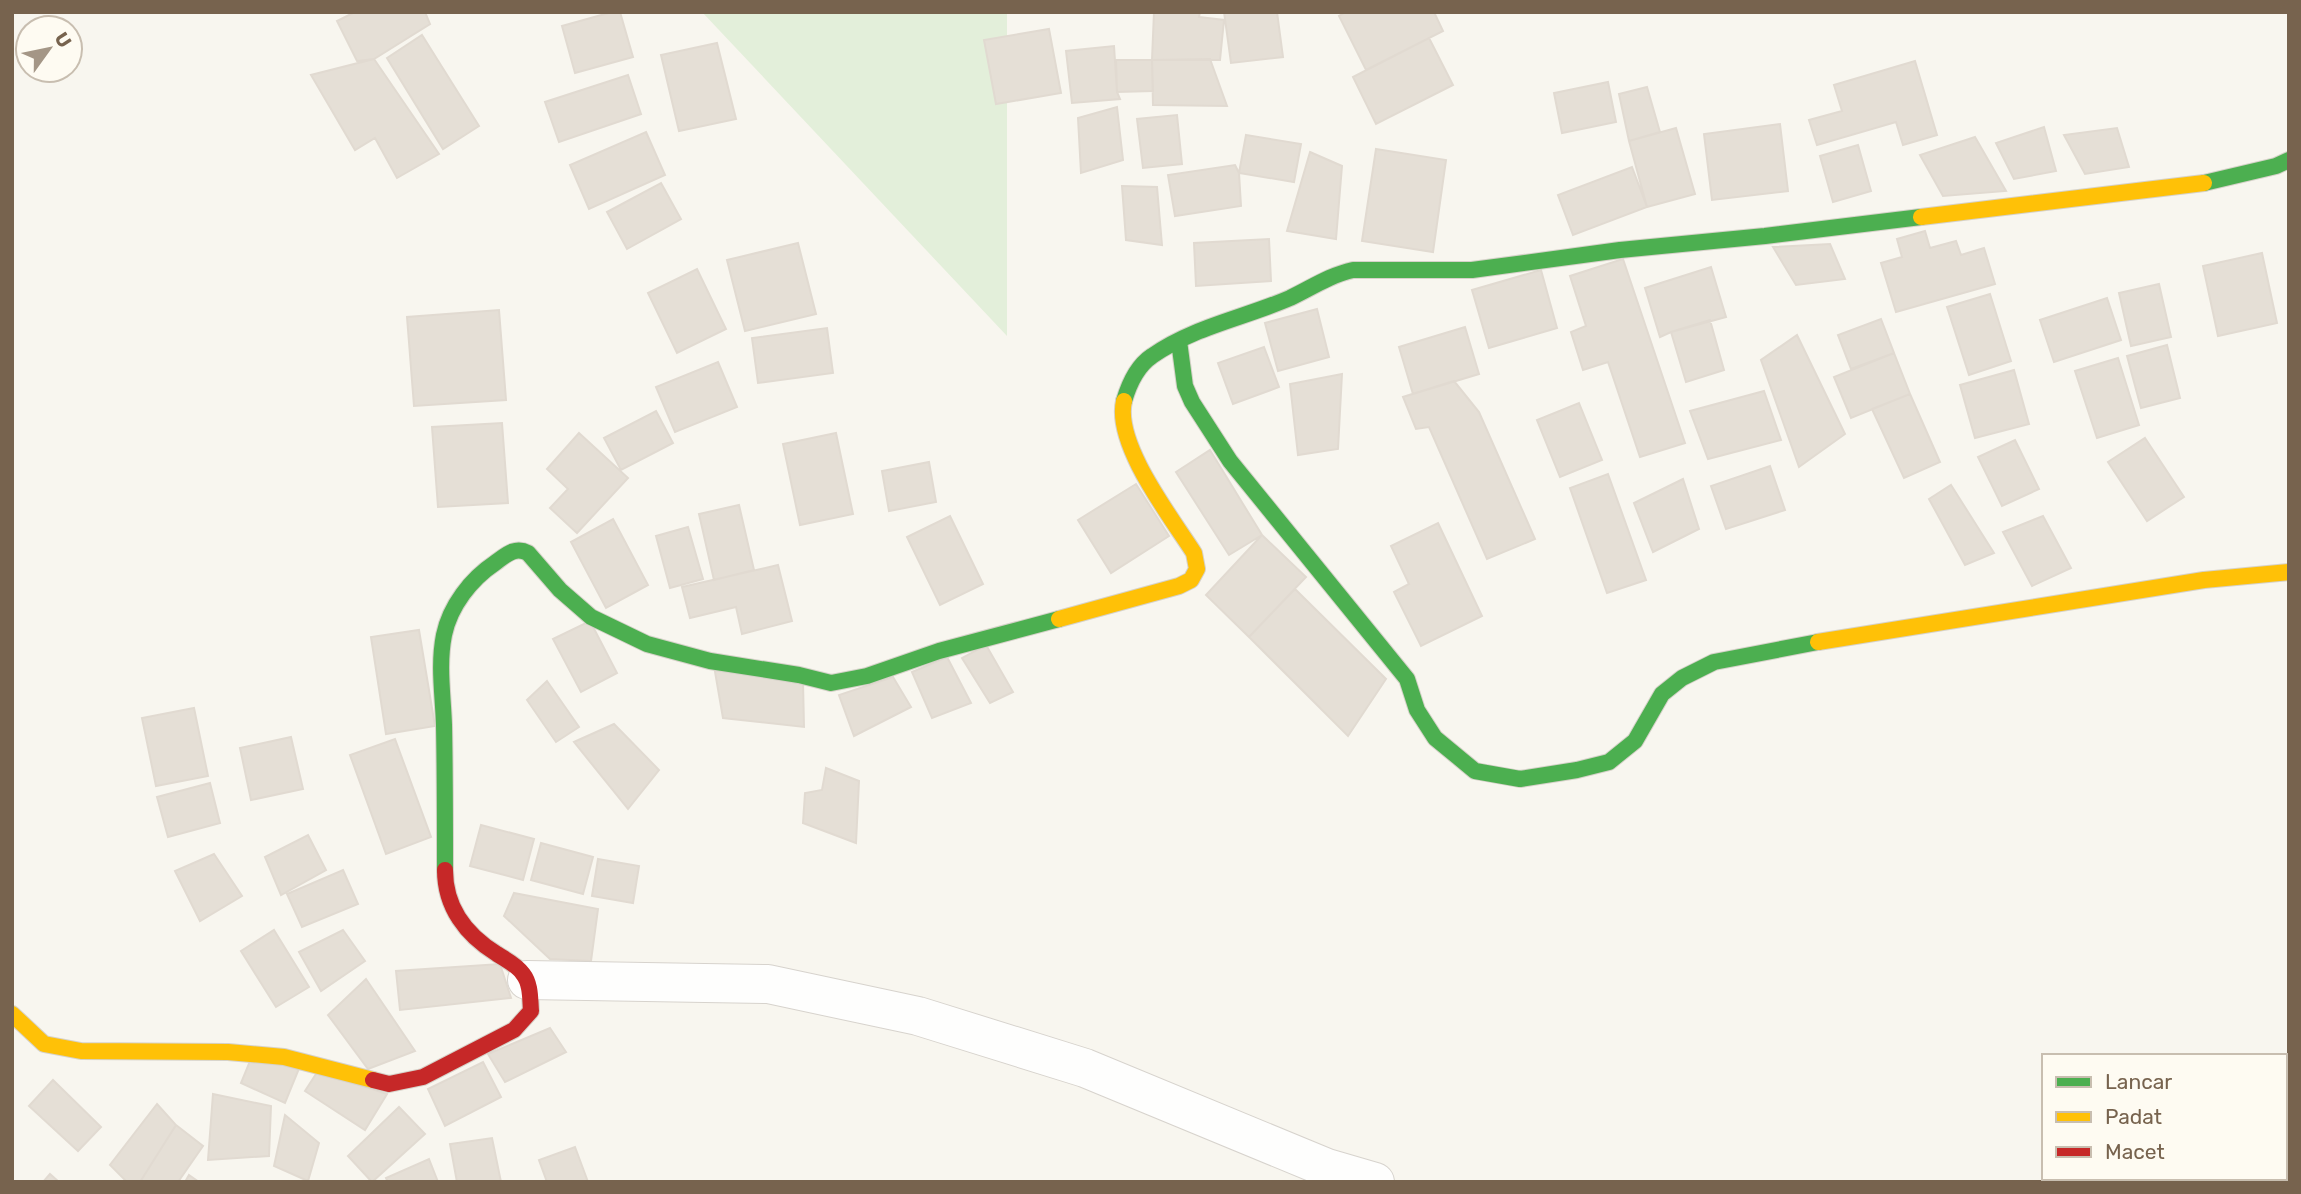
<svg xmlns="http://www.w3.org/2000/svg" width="2301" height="1194" viewBox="0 0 2301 1194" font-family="Rubik,sans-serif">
<rect width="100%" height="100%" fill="#f8f6ef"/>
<!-- green -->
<path fill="#e3efda" d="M 702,12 L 1007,12 L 1007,336 Z"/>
<!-- building -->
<path fill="#e5dfd6" stroke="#e1dad1" stroke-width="2" d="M 355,12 L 425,12 L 430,24 L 374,59 L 357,61 L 337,21 Z
M 612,12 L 620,12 L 633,57 L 575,73 L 562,26 Z
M 1154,12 L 1200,12 L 1199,17 L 1224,20 L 1220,60 L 1152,60 Z
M 1224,12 L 1277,12 L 1283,57 L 1231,63 Z
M 1346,12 L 1434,12 L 1443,31 L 1366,70 L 1339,16 Z
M 1049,29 L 1061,93 L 996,104 L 984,40 Z
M 422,35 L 479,126 L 443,149 L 387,58 Z
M 1429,38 L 1453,85 L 1376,124 L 1353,77 Z
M 717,43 L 736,119 L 679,131 L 661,55 Z
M 1114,46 L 1117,92 L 1120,99 L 1072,103 L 1066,51 Z
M 374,59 L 439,154 L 397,178 L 375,138 L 355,150 L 311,75 Z
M 1210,59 L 1227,106 L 1153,105 L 1152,60 Z
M 1116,60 L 1152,60 L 1153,91 L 1117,92 Z
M 1915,61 L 1937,135 L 1903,145 L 1896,122 L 1817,145 L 1809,120 L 1842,111 L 1834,85 Z
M 628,75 L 641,114 L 559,142 L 545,102 Z
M 1608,82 L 1616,122 L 1562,133 L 1554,93 Z
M 1647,87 L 1660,132 L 1629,141 L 1619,94 Z
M 1117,107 L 1123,160 L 1081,173 L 1078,118 Z
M 1177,115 L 1182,164 L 1143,168 L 1137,119 Z
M 1780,124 L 1788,191 L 1712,200 L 1704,134 Z
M 2044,127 L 2056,171 L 2014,179 L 1996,143 Z
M 1676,128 L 1695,194 L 1647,207 L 1629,141 Z
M 2117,128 L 2129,167 L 2085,174 L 2064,135 Z
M 646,132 L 665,175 L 589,209 L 570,165 Z
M 1246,135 L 1301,144 L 1294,182 L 1239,173 Z
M 1975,137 L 2006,191 L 1943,196 L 1920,155 Z
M 1858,145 L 1871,191 L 1833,202 L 1820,156 Z
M 1376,149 L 1446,160 L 1433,252 L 1362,241 Z
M 1310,152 L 1342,166 L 1336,239 L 1287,231 Z
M 1235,165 L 1239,173 L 1241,206 L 1175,216 L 1168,175 Z
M 1632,167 L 1647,207 L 1573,235 L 1558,195 Z
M 661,183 L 681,219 L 627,249 L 607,212 Z
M 1122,186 L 1157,187 L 1162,245 L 1126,240 Z
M 1925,231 L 1930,248 L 1956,241 L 1961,255 L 1984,248 L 1995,284 L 1896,312 L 1881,263 L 1902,257 L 1897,239 Z
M 1269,239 L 1271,281 L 1196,286 L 1194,243 Z
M 798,243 L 816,314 L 745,331 L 727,260 Z
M 1830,244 L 1845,279 L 1796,285 L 1773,247 Z
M 2262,253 L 2277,323 L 2218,336 L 2203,266 Z
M 1623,259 L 1685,443 L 1640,457 L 1608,362 L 1583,370 L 1571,332 L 1586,326 L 1570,276 Z
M 1711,267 L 1726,317 L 1671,332 L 1660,337 L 1645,288 Z
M 697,269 L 726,329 L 677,353 L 648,293 Z
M 1541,270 L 1557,328 L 1489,348 L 1472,290 Z
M 2159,284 L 2171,337 L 2131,346 L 2119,293 Z
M 1990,294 L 2011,361 L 1969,375 L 1947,307 Z
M 2107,298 L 2121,340 L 2054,362 L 2040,320 Z
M 1317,309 L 1329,357 L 1278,371 L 1265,323 Z
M 499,310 L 506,400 L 414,406 L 407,317 Z
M 1881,319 L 1894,353 L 1851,369 L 1838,335 Z
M 1710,320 L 1724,370 L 1686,382 L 1671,332 Z
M 1465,327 L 1479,374 L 1413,394 L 1399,347 Z
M 827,328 L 833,373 L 758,383 L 752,338 Z
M 1797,335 L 1845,434 L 1799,467 L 1761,360 Z
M 2167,345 L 2180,398 L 2141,408 L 2127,356 Z
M 1264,347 L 1279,387 L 1233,404 L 1218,363 Z
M 1894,353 L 1910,394 L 1851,418 L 1834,377 Z
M 2118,358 L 2139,425 L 2097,438 L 2075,371 Z
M 718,362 L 737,407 L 675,432 L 656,387 Z
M 2014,370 L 2029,424 L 1975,438 L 1960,385 Z
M 1342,374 L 1338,449 L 1298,455 L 1290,384 Z
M 1454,381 L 1479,412 L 1535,539 L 1487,559 L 1429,427 L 1416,429 L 1403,397 Z
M 1764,391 L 1781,440 L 1708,459 L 1690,411 Z
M 1910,394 L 1940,462 L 1904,478 L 1872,409 Z
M 1579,403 L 1602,460 L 1560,477 L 1537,420 Z
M 656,411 L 673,443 L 621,470 L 604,438 Z
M 502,423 L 508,503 L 438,507 L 432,427 Z
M 579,433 L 628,478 L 577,533 L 550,508 L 568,489 L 547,469 Z
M 836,433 L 853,514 L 800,525 L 783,444 Z
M 2145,438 L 2184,497 L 2147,521 L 2108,462 Z
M 2015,440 L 2039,489 L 2002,506 L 1978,457 Z
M 1210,450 L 1262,535 L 1229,555 L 1176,472 Z
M 929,462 L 936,502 L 889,511 L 882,471 Z
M 1770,466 L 1785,510 L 1726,529 L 1711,486 Z
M 1608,474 L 1646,580 L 1607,593 L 1570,488 Z
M 1683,479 L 1699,529 L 1653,552 L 1634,503 Z
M 1136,484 L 1169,536 L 1111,573 L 1078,520 Z
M 1951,485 L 1994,553 L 1965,565 L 1929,499 Z
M 739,505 L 754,570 L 714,580 L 699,514 Z
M 950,516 L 983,584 L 940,605 L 907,537 Z
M 2043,516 L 2071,568 L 2032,586 L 2003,532 Z
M 613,519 L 648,585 L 606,608 L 571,542 Z
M 1438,523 L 1482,616 L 1421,646 L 1394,592 L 1409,584 L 1391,546 Z
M 688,527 L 703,579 L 670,588 L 656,536 Z
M 1262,535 L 1306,577 L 1249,637 L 1206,595 Z
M 778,565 L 792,621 L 742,634 L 736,607 L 690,618 L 682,587 Z
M 1295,589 L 1386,679 L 1348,736 L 1249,637 Z
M 590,621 L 617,673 L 581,692 L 553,639 Z
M 419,630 L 435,726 L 386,734 L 371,637 Z
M 986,645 L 1013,692 L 990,703 L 962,658 Z
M 947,657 L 971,703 L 932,718 L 912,672 Z
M 714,666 L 803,682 L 804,727 L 723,718 Z
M 893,677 L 911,707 L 854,736 L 839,695 Z
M 547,681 L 579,727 L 556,742 L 527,700 Z
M 194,708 L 208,776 L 156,786 L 142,718 Z
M 614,724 L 659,770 L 628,809 L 574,742 Z
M 291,737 L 303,789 L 251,800 L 240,748 Z
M 395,739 L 431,837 L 386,854 L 350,755 Z
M 826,768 L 859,781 L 856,843 L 803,823 L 805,793 L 822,790 Z
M 210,783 L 220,823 L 168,837 L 157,797 Z
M 481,825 L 534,839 L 523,880 L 470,866 Z
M 308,835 L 326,870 L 281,895 L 265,857 Z
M 541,843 L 593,857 L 583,894 L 531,880 Z
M 214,854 L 242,896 L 200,921 L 175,871 Z
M 598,859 L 639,866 L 633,903 L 592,896 Z
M 343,870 L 358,904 L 302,927 L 287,894 Z
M 514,893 L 598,909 L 591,961 L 550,959 L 504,916 Z
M 274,930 L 309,987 L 276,1007 L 241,951 Z
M 343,930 L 365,961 L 321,991 L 299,952 Z
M 500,964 L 511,998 L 400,1010 L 396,971 Z
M 366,979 L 415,1051 L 368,1069 L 328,1015 Z
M 550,1028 L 566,1052 L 505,1082 L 488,1054 Z
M 250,1061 L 300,1066 L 285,1103 L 241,1083 Z
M 483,1062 L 501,1097 L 445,1126 L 428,1089 Z
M 318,1071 L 387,1094 L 365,1130 L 305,1091 Z
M 53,1080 L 101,1127 L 78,1151 L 29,1106 Z
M 213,1094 L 271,1106 L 269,1156 L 208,1160 Z
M 157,1104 L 176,1125 L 140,1182 L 127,1182 L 110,1165 Z
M 399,1107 L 425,1134 L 372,1182 L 348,1156 Z
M 285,1115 L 319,1143 L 308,1181 L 274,1166 Z
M 176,1125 L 203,1146 L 178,1182 L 140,1182 Z
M 492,1138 L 501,1182 L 457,1182 L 450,1144 Z
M 575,1147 L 588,1182 L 547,1182 L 539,1160 Z
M 429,1159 L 438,1182 L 388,1182 L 386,1178 Z
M 50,1174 L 59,1182 L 43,1182 Z
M 189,1175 L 199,1182 L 185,1182 Z"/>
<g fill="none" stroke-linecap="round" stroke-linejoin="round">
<defs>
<path id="street" d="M 527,980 L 768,984 L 918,1016 L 1085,1068 L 1327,1168 L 1375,1182"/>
<path id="fast" d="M 2204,183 L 2276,166 L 2289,160
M 1179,341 L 1185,386 L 1192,402 L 1230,461 L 1407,679 L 1417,710 L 1435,738 L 1475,771 L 1520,779 L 1577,770 L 1609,762 L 1635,741 L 1662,694 L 1682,678 L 1714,662 L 1818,642
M 1124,401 C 1129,384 1137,366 1152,356 C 1193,327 1244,318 1290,298 C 1311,288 1330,275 1353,270 L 1472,270 L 1620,250 L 1765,236 L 1921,217
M 445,870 C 445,822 445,773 444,725 C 443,695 438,665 444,635 C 450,606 471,579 495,563 C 506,555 515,546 528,553 L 560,590 L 591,617 L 647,644 L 710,661 L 799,675 L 831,683 L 867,676 L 939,651 L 1059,619"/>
<path id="slow" d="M 1921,217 L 2204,183
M 1059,619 L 1179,586 L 1191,580 L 1197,569 L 1194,553 C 1171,517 1114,444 1124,401
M 1818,642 L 2204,580 L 2289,572
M 12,1014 L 44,1044 L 81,1051 L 228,1052 L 284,1057 L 373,1080"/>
<path id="jam" d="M 373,1080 L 389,1084 L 423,1077 L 514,1030 L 531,1011 C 530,999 531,984 523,974 C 517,965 506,960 497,954 C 466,935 445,907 445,870"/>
</defs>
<!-- street casing -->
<use href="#street" stroke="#d7d3cd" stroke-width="40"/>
<!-- fast casing -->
<use href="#fast" stroke="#d6d2c9" stroke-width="18"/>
<!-- slow casing -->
<use href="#slow" stroke="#d6d2c9" stroke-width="18"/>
<!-- jam casing -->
<use href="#jam" stroke="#d6d2c9" stroke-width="18"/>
<!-- street -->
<use href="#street" stroke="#fefefd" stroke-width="38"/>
<!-- fast -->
<use href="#fast" stroke="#4caf50" stroke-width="16"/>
<!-- slow -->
<use href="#slow" stroke="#ffc107" stroke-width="16"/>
<!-- jam -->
<use href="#jam" stroke="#c62828" stroke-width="16"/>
</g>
<!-- border -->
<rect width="2301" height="1194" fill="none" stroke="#77634e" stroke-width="28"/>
<!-- legend -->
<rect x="2042" y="1054" width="245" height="126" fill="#fefbf2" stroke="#c8beb0" stroke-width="2"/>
<rect x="2056" y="1077" width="35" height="10" fill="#4caf50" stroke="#c8beb0" stroke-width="2"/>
<text x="2105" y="1089" font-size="21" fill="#77634e">Lancar</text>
<rect x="2056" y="1112" width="35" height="10" fill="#ffc107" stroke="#c8beb0" stroke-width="2"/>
<text x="2105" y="1124" font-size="21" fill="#77634e">Padat</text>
<rect x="2056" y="1147" width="35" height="10" fill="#c62828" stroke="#c8beb0" stroke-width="2"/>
<text x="2105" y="1159" font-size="21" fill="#77634e">Macet</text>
<!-- north arrow -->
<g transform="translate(49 49) rotate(57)"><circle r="33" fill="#fefbf2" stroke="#c8beb0" stroke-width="2"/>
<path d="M0-5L12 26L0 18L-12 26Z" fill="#a49686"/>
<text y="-10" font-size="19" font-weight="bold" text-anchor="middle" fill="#77634e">U</text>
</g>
</svg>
